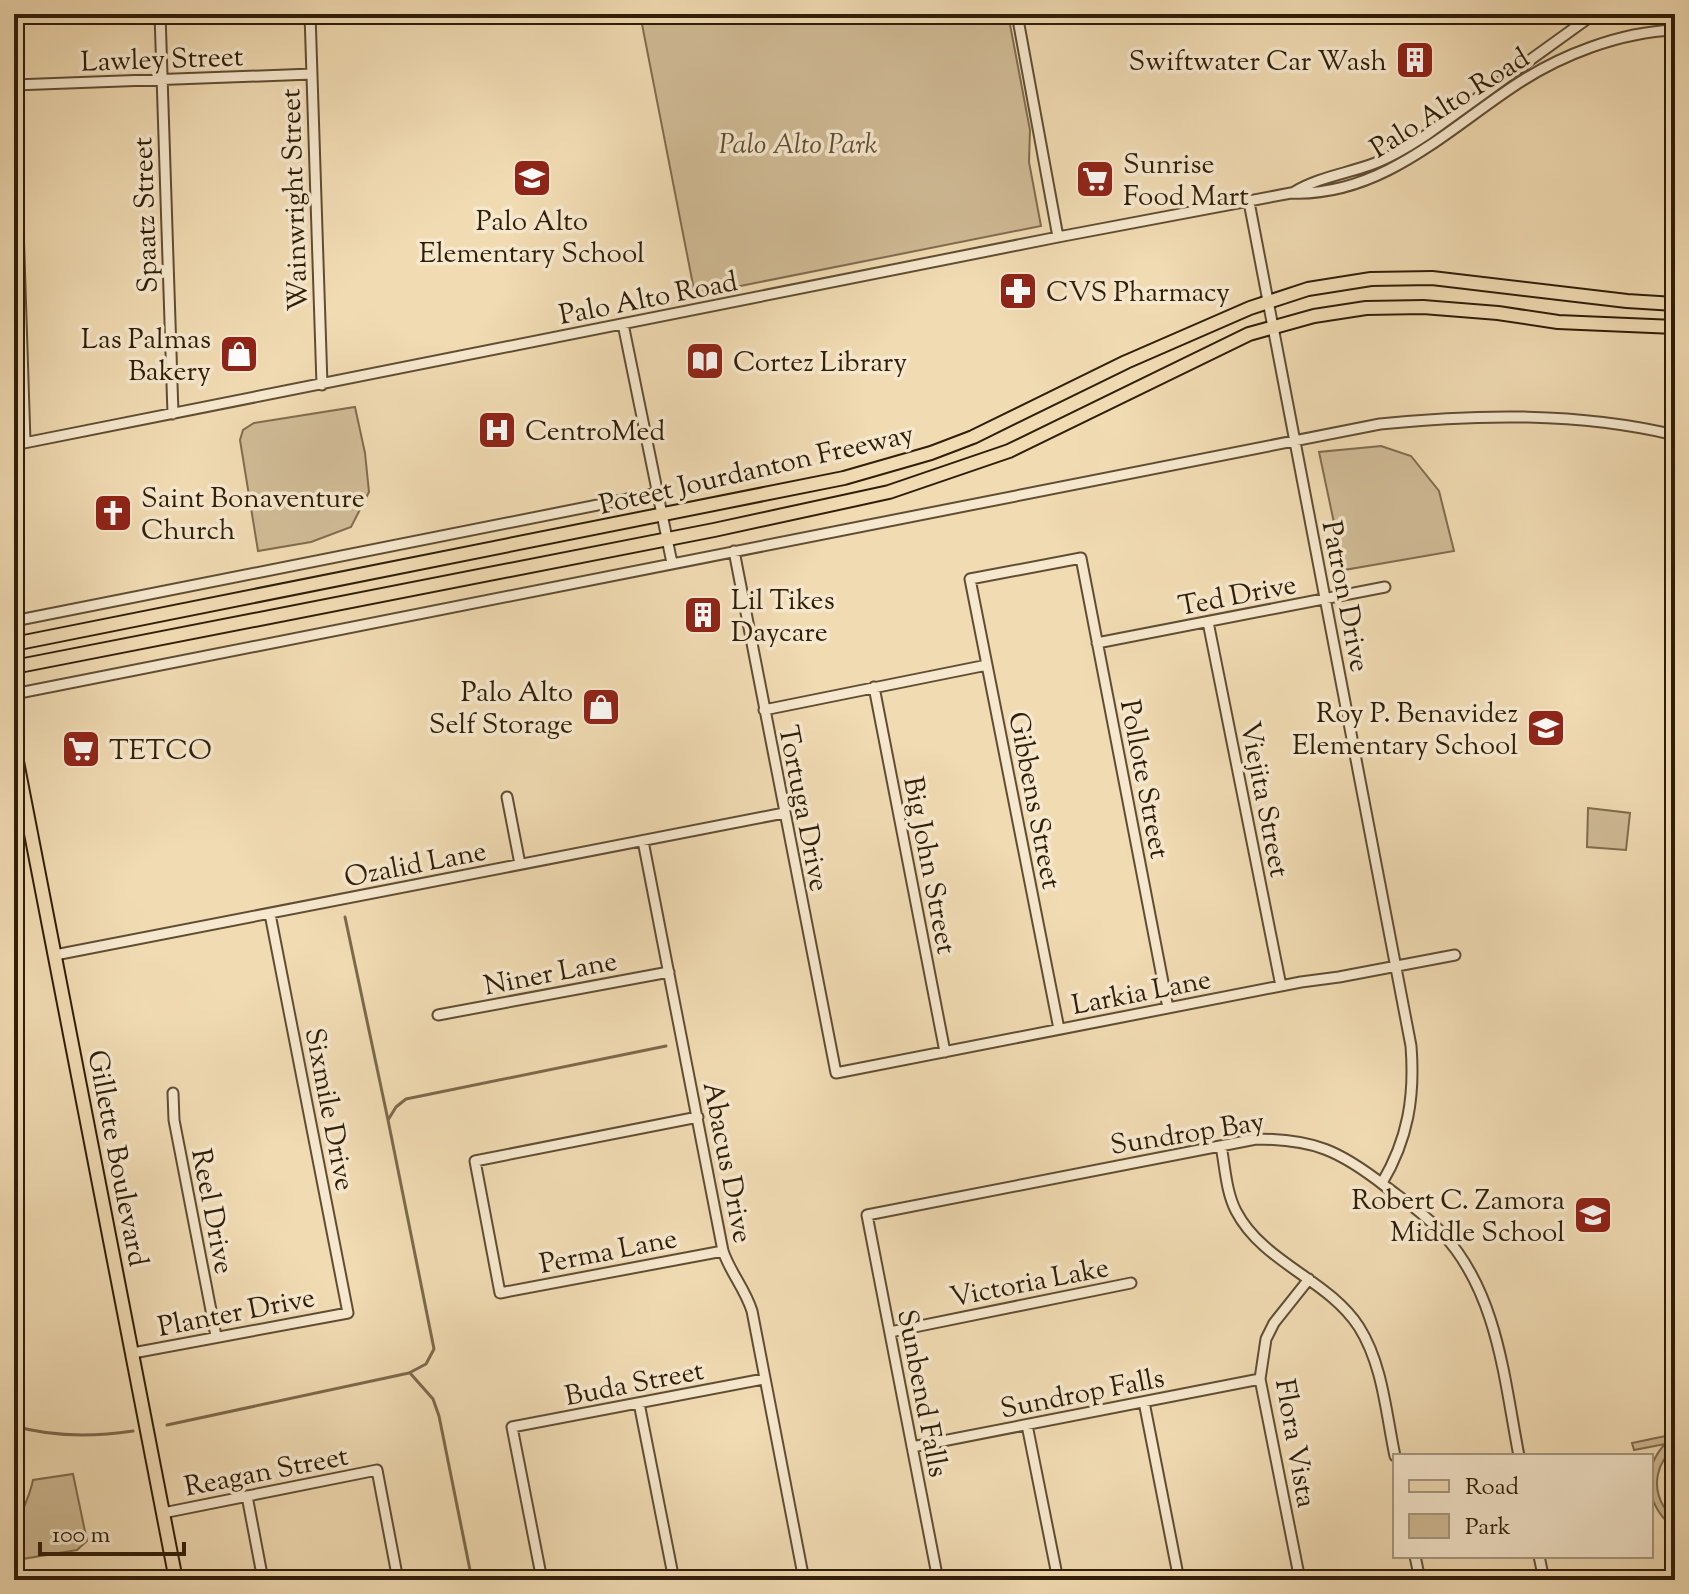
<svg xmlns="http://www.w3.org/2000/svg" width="1689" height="1594" viewBox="0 0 1689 1594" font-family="'Sorts Mill Goudy',serif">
<rect width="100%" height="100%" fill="#f1dbb3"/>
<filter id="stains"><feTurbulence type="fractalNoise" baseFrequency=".0025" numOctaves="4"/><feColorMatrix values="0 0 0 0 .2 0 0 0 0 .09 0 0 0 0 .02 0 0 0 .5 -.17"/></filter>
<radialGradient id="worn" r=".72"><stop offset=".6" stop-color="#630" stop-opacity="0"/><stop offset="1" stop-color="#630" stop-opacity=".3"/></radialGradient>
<!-- green -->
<path fill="#d0bb96" stroke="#806c4f" stroke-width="2" d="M 640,14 L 1008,14 L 1030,130 L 1029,162 L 1041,226 L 695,295 Z
M 355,407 L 365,453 L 369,492 L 351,527 L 311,542 L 258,551 L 240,440 L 243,430 L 254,423 Z
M 1381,446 L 1411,456 L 1439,491 L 1454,551 L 1344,570 L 1319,452 Z
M 1588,808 L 1630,813 L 1626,850 L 1587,847 Z
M 1675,1434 L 1675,1447 C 1657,1462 1651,1486 1664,1507 C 1670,1516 1675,1518 1675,1529 C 1647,1507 1640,1471 1665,1444 L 1634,1450 L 1632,1443 Z
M 73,1474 L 87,1541 L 77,1550 L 16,1560 C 8,1523 26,1514 33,1480 Z"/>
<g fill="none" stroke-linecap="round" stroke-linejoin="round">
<!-- stream -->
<path stroke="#7c694c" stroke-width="3" d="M 345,917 L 388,1120
M 410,1373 L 433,1399 L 439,1416 L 472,1580
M 167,1425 L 409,1373 L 426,1364 L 434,1349 L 388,1120 L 396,1107 L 406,1099 L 666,1046
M 14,1426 C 53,1437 93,1437 133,1431"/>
<defs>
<path id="minor" d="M 160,14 L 173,414
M 310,14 L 322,385
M 1017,14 L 1058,237
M 14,85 L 312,74
M 14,102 L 25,442
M 1294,192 C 1317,178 1344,174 1370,165 C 1390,158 1408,147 1426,135 L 1594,14
M 1249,202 L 1411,1046 C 1415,1097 1408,1139 1382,1183
M 623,324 L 672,563
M 14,445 L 1058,237 L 1291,193 C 1380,197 1446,131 1514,86 C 1560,55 1620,32 1675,30
M 734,551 L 836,1073 L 1301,982 L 1339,977 L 1455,955
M 14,621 L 658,493
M 1208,622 L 1281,986
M 1097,643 L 1385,587
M 874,687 L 945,1052
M 14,694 L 1380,424 C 1478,414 1578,412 1675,435
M 764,710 L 987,665
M 507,797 L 520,864
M 643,841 L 723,1251 C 730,1272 745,1289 752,1311 L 804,1580
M 55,955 L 784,813
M 438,1015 L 669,972
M 1059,1029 L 970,579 L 1081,558 L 1168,1008
M 173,1093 L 174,1120 L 216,1336
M 698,1117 L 475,1161 L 500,1293 L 723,1251
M 1221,1146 C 1225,1166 1226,1192 1236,1211 C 1263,1263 1328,1279 1359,1327 C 1383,1365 1386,1414 1395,1456
M 890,1332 L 1131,1283
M 133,1353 L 348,1313 L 270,914
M 1144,1402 L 1179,1580
M 639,1403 L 674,1580
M 1027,1425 L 1058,1580
M 912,1447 L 1260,1379
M 247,1496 L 263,1580
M 163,1513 L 377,1470 L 398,1580
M 1415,1556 L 1420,1580
M 1539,1556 L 1544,1580
M 542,1580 L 512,1427 L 764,1379
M 938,1580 L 867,1215 L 1256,1139 C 1314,1139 1340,1151 1385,1186 C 1405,1201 1425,1214 1442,1233 C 1498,1293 1504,1379 1519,1456
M 1300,1580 L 1260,1379 L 1266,1339 L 1274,1323 L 1309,1279"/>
<path id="major" d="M 14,644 L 844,478 L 931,453 L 973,437 L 1126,362 L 1250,308 L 1308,289 L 1371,279 L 1432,278 L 1627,301 L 1675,304
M 14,667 L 714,530 L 889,492 L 1009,451 L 1249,334 L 1314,316 L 1366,308 L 1423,307 L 1498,313 L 1558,322 L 1675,327
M 14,746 L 176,1580"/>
</defs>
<!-- minor casing -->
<use href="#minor" stroke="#604d33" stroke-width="13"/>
<!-- major casing -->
<use href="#major" stroke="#2f1e08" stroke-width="16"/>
<!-- minor -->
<use href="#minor" stroke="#f6e8ce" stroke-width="9"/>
<!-- major -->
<use href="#major" stroke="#f1dbb3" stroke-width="12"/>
</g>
<!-- icons -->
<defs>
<symbol id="building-square" viewBox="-11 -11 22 22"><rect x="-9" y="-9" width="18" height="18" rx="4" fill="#8f2418" stroke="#f6e8ce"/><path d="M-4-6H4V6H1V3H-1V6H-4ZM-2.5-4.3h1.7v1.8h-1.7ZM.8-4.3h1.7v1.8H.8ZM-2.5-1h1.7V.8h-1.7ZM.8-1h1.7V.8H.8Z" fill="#fff"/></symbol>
<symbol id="school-square" viewBox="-11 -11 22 22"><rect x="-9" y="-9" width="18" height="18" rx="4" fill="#8f2418" stroke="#f6e8ce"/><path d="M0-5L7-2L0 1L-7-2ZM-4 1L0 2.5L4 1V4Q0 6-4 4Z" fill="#fff"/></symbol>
<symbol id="supermarket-square" viewBox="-11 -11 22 22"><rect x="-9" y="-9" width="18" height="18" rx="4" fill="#8f2418" stroke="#f6e8ce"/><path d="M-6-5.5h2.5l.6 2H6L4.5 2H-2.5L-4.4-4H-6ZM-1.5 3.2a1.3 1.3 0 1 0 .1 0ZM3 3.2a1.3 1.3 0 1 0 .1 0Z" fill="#fff"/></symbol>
<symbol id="pharmacy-square" viewBox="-11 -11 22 22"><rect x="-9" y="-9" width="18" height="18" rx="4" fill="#8f2418" stroke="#f6e8ce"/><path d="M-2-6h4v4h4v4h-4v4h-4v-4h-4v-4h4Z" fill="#fff"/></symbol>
<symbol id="shop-square" viewBox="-11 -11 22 22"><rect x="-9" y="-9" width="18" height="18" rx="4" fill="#8f2418" stroke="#f6e8ce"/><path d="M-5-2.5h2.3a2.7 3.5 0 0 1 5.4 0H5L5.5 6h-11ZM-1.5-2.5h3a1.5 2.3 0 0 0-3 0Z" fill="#fff"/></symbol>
<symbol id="library-square" viewBox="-11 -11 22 22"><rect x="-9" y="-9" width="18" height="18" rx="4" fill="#8f2418" stroke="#f6e8ce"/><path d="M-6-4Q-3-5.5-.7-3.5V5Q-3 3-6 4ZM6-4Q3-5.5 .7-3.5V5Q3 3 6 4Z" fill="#fff"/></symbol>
<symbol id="hospital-square" viewBox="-11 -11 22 22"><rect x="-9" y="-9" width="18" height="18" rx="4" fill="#8f2418" stroke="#f6e8ce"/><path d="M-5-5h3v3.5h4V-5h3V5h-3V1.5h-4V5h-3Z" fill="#fff"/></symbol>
<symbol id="church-square" viewBox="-11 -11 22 22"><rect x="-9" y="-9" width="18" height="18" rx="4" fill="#8f2418" stroke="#f6e8ce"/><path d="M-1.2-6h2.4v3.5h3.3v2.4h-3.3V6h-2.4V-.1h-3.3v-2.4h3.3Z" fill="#fff"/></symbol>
</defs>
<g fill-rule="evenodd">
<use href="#building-square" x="1393" y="38" width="44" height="44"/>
<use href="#school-square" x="510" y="156" width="44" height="44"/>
<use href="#supermarket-square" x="1073" y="157" width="44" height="44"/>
<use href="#pharmacy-square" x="996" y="269" width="44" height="44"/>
<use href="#shop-square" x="217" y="332" width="44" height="44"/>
<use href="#library-square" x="683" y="339" width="44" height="44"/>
<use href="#hospital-square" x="475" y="408" width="44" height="44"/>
<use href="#church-square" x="91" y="491" width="44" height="44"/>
<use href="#building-square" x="681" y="593" width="44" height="44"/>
<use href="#shop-square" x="579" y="685" width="44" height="44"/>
<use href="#school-square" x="1524" y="706" width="44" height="44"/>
<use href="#supermarket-square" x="59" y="727" width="44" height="44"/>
<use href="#school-square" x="1571" y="1193" width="44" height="44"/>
</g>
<g text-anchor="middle" stroke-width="7" stroke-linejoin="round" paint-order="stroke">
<!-- street labels -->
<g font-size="28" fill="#2f1e08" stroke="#f6e8ce">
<text transform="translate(162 58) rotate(-2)" y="10">Lawley Street</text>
<text transform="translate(1449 102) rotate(-32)" y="10">Palo Alto Road</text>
<text transform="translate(293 200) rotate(-92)" y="10">Wainwright Street</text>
<text transform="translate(144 215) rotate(-92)" y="10">Spaatz Street</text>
<text transform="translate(648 297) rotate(-11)" y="10">Palo Alto Road</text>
<text transform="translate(756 468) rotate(-13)" y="10">Poteet Jourdanton Freeway</text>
<text transform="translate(1237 594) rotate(-11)" y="10">Ted Drive</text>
<text transform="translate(1347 596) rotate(79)" y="10">Patron Drive</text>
<text transform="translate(1146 779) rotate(79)" y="10">Pollote Street</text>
<text transform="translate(1266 799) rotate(79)" y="10">Viejita Street</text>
<text transform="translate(1036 800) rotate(79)" y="10">Gibbens Street</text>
<text transform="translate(805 808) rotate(79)" y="10">Tortuga Drive</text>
<text transform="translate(415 863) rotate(-11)" y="10">Ozalid Lane</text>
<text transform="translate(931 865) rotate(79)" y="10">Big John Street</text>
<text transform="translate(550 972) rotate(-11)" y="10">Niner Lane</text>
<text transform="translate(1141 991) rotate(-11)" y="10">Larkia Lane</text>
<text transform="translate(331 1109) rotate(79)" y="10">Sixmile Drive</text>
<text transform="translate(1187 1132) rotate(-9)" y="10">Sundrop Bay</text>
<text transform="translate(119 1158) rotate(79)" y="10">Gillette Boulevard</text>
<text transform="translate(729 1162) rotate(79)" y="10">Abacus Drive</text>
<text transform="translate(214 1211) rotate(79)" y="10">Reel Drive</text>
<text transform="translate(608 1250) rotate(-11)" y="10">Perma Lane</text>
<text transform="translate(1029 1281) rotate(-11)" y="10">Victoria Lake</text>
<text transform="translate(236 1311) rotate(-11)" y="10">Planter Drive</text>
<text transform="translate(634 1382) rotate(-11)" y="10">Buda Street</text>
<text transform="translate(1082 1392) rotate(-11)" y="10">Sundrop Falls</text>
<text transform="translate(924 1393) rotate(79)" y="10">Sunbend Falls</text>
<text transform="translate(1297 1443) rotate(80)" y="10">Flora Vista</text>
<text transform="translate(266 1470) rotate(-11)" y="10">Reagan Street</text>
</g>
<!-- poi labels -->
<g font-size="28" fill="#2f1e08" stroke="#f6e8ce" text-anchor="start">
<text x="1387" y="70" text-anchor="end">Swiftwater Car Wash</text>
<text x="1123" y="173">Sunrise<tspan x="1123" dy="32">Food Mart</tspan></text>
<text x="532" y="230" text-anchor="middle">Palo Alto<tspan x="532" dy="32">Elementary School</tspan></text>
<text x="1046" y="301">CVS Pharmacy</text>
<text x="211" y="348" text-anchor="end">Las Palmas<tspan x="211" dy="32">Bakery</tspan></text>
<text x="733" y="371">Cortez Library</text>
<text x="525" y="440">CentroMed</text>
<text x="141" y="507">Saint Bonaventure<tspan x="141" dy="32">Church</tspan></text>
<text x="731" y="609">Lil Tikes<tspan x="731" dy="32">Daycare</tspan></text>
<text x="573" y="701" text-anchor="end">Palo Alto<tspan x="573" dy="32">Self Storage</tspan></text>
<text x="1518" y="722" text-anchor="end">Roy P. Benavidez<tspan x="1518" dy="32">Elementary School</tspan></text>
<text x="109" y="759">TETCO</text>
<text x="1565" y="1209" text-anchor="end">Robert C. Zamora<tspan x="1565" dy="32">Middle School</tspan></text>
</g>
<!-- park labels -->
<g font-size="28" font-style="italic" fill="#5f4d33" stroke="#f6e8ce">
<text x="798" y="153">Palo Alto Park</text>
</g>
</g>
<!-- margin -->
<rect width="1689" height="1594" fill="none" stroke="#f1dbb3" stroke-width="48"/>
<rect x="16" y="16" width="1657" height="1562" fill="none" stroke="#2f1e08" stroke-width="4"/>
<rect x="24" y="24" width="1641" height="1546" fill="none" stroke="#2f1e08" stroke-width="2"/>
<!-- legend -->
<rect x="1393" y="1454" width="260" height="104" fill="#f6e8ce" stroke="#a6977f" stroke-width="2"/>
<rect x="1409" y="1480" width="40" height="12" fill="#f1dbb3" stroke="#a6977f" stroke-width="2"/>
<text x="1465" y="1494" font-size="24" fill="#2f1e08">Road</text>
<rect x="1409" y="1514" width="40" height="24" fill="#d0bb96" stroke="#a6977f" stroke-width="2"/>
<text x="1465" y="1534" font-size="24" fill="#2f1e08">Park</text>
<!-- scale -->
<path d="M40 1542v12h144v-12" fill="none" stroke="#2f1e08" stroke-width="4"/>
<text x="52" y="1542" font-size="24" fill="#2f1e08" stroke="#f6e8ce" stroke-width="6" paint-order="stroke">100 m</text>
<rect width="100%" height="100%" filter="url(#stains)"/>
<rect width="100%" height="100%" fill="url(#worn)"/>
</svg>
